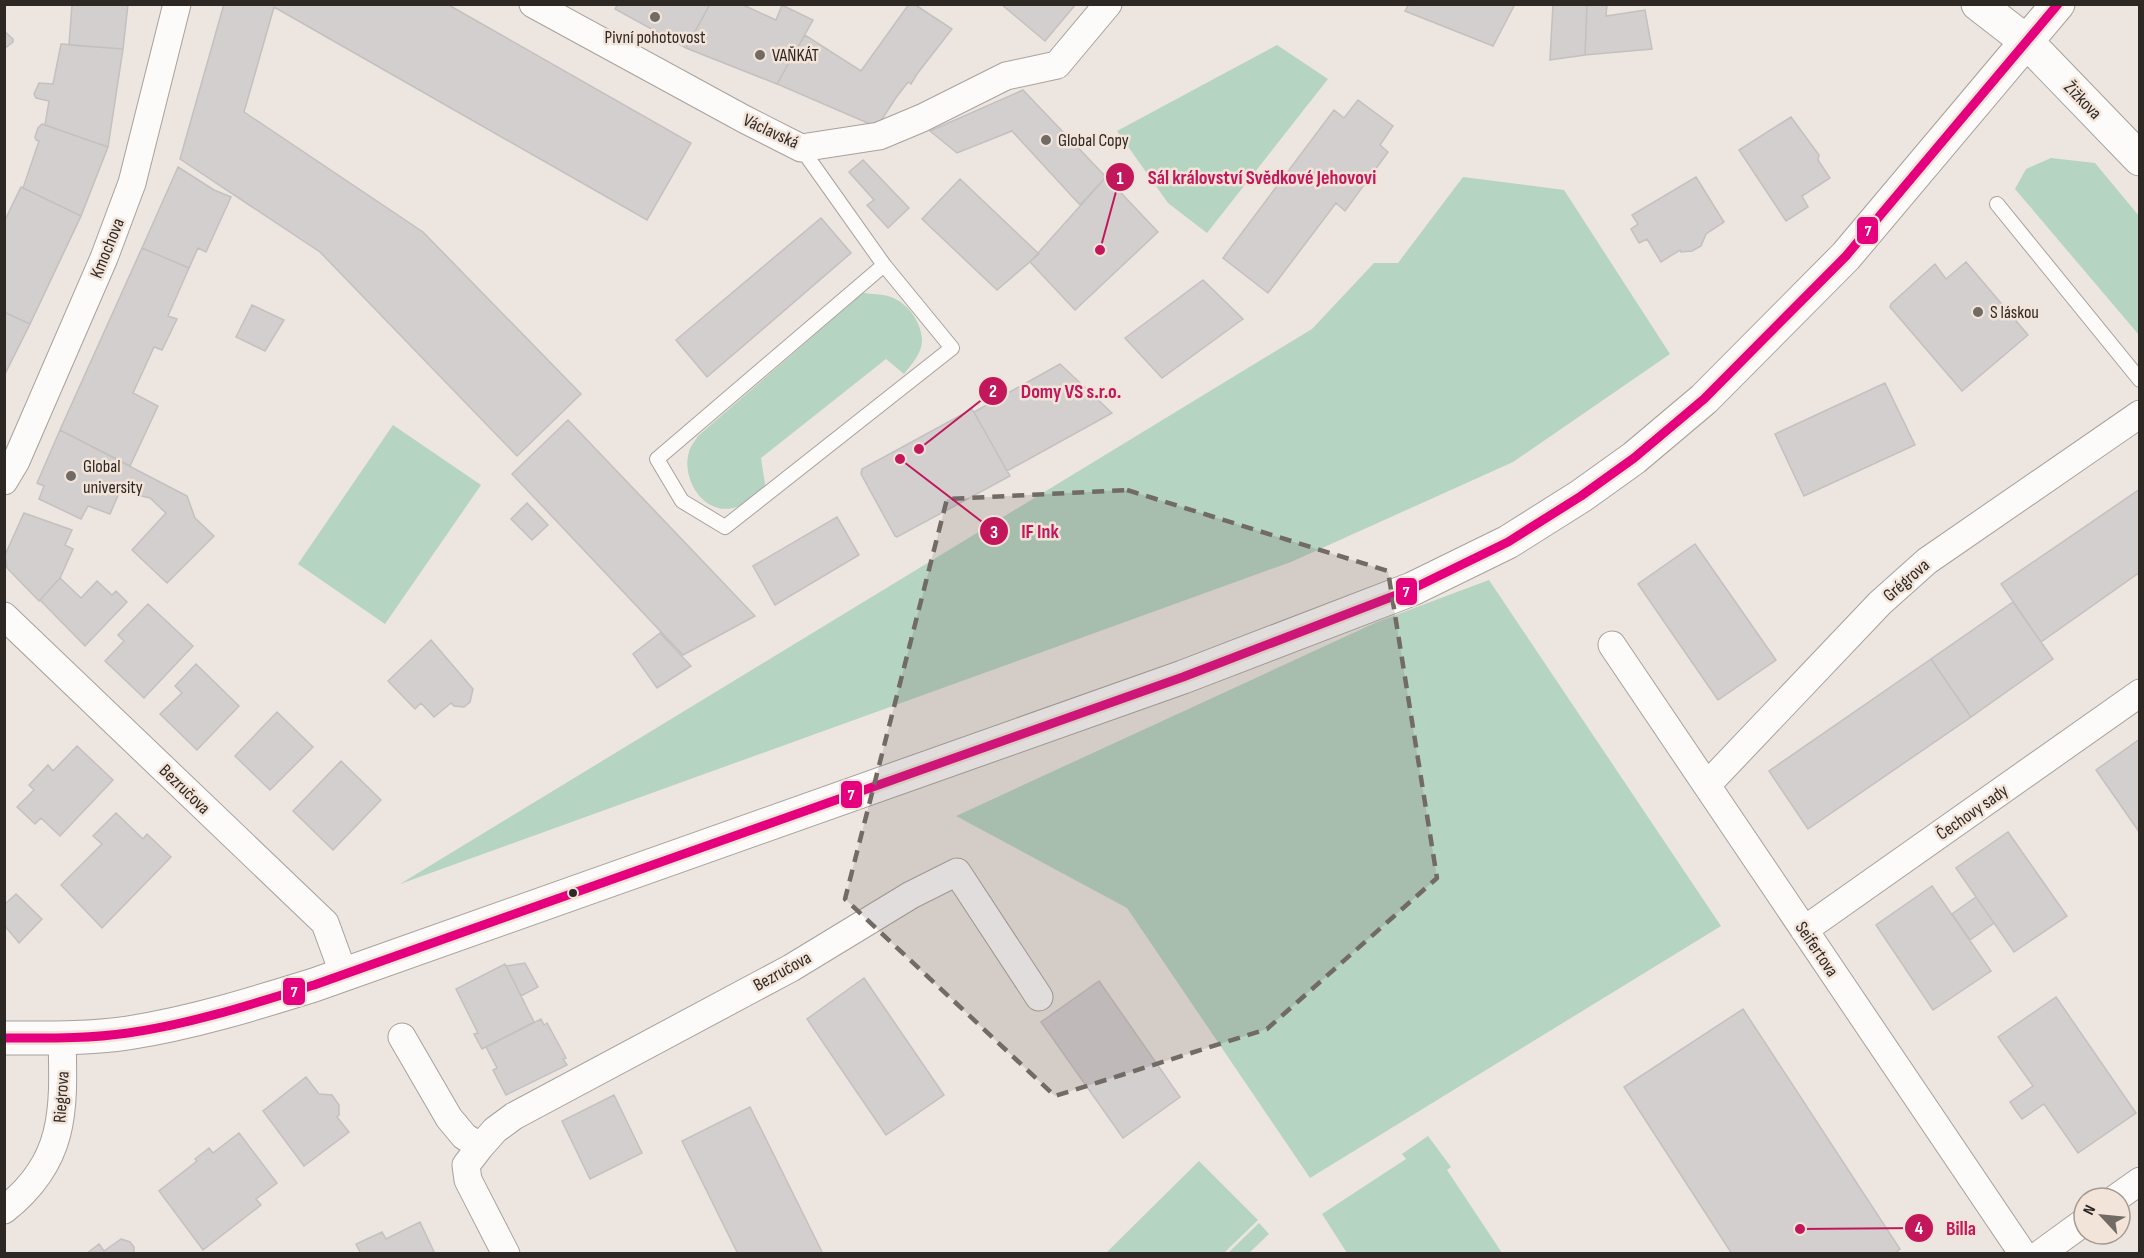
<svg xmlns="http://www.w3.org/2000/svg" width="2144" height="1258" viewBox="0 0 2144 1258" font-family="'Sofia Sans Condensed',sans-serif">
<rect width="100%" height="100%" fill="#ede5df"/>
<!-- green -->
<path fill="#b5d4c1" d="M 1277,45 L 1328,79 L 1207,233 L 1168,203 L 1117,131 Z
M 2051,158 L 2095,163 L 2139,216 L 2139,335 L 2015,189 L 2026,169 Z
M 1463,177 L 1564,190 L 1670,354 L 1513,462 L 1291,562 L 400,884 L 1312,329 L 1374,263 L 1398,263 Z
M 863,293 C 872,294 883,294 891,297 C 908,303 922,323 922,341 C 922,353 911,365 904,374 L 886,359 L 761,458 L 766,491 C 756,496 744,506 733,508 C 703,515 681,478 689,452 C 690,447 695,441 698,436 Z
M 393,425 L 481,485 L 385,624 L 298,564 Z
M 1489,580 L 1721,926 L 1310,1178 L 1127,908 L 956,816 L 1377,622 Z
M 1428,1136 L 1451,1167 L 1447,1170 L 1502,1253 L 1347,1253 L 1322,1214 L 1406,1159 L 1402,1154 Z
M 1199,1161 L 1258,1220 L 1224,1253 L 1106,1253 Z
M 1259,1223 L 1269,1234 L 1249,1253 L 1228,1253 Z"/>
<!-- building -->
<path fill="#d3cfcf" stroke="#c3c0c0" stroke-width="1.5" d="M 72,4 L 128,4 L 123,49 L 69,45 Z
M 224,4 L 447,4 L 691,143 L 647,220 L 274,7 L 244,112 L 423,232 L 581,394 L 517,456 L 320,252 L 180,159 Z
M 618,4 L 710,4 L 686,48 L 615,9 Z
M 710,4 L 741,4 L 776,20 L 782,5 L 813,20 L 777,84 L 686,48 Z
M 909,4 L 914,4 L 952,29 L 917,74 L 911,84 L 908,82 L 895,99 L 877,127 L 777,84 L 805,35 L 861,71 Z
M 1001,4 L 1076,4 L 1045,41 Z
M 1409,4 L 1515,4 L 1493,46 L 1405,11 Z
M 1553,4 L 1587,4 L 1585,55 L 1550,60 Z
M 1587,4 L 1607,4 L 1606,16 L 1645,10 L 1652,49 L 1585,55 Z
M 4,31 L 13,39 L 13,42 L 4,49 Z
M 61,44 L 123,49 L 108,147 L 45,125 L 49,101 L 36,98 L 34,94 L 39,83 L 53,84 Z
M 1023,90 L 1106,177 L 1080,205 L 1012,131 L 957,153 L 930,131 Z
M 1358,100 L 1393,126 L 1380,145 L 1388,152 L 1345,211 L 1336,203 L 1268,293 L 1223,258 L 1334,110 L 1344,118 Z
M 1791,117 L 1819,155 L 1818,160 L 1830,178 L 1802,196 L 1808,207 L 1786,221 L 1739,150 Z
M 42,124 L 108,147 L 81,216 L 23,188 L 39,141 L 36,140 L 35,137 L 38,128 Z
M 863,160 L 909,208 L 888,228 L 867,205 L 874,200 L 849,172 Z
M 178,167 L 214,190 L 231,197 L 206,252 L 198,248 L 189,268 L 142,248 Z
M 1106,177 L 1158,232 L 1075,310 L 1030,262 Z
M 1696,177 L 1724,222 L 1706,234 L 1701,246 L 1692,251 L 1681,252 L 1680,250 L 1661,262 L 1647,239 L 1639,243 L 1631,229 L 1638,224 L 1632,215 Z
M 960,179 L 1039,254 L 997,290 L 922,219 Z
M 21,187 L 81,216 L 30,324 L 4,312 L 4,222 Z
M 821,218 L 851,253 L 707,377 L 676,340 Z
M 142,248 L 189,268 L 168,316 L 177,319 L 162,350 L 154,347 L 133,393 L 158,406 L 130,466 L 60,430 Z
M 1966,262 L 2028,335 L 1962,391 L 1890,307 L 1891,304 L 1935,264 L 1946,279 Z
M 1203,280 L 1243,319 L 1162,378 L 1125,338 Z
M 252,305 L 284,320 L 265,351 L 236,337 Z
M 4,312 L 30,324 L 4,376 Z
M 1060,364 L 1112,413 L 1007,471 L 974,412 Z
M 1885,383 L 1915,445 L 1804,496 L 1775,434 Z
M 972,409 L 1010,476 L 897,537 L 895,536 L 861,474 L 862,469 Z
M 568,420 L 755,616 L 683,655 L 512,474 Z
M 60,430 L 187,496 L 195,518 L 214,536 L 167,583 L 132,550 L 166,513 L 150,498 L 120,491 L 110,514 L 88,506 L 81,519 L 39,499 L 44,486 L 37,483 Z
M 2140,489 L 2140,572 L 2041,642 L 2001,584 Z
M 527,503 L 548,525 L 532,540 L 511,519 Z
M 24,513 L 72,530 L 65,545 L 73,549 L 60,578 L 39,601 L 7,568 L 5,555 Z
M 837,517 L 859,555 L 775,605 L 753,566 Z
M 1695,544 L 1776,660 L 1718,700 L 1638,584 Z
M 60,578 L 81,598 L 97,581 L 112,595 L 116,591 L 127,602 L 85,646 L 40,600 Z
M 2013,602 L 2053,659 L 1971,717 L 1931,659 Z
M 148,604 L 193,646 L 144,698 L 105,661 L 124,641 L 118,635 Z
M 660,633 L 691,666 L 657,688 L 633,654 Z
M 431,640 L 473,689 L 470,702 L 464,707 L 454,706 L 451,703 L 434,717 L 421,703 L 415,709 L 388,681 Z
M 1931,659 L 1971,717 L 1808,829 L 1769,771 Z
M 196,664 L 239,706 L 197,750 L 160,714 L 182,693 L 175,686 Z
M 277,712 L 313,747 L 270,790 L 235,756 Z
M 2140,739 L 2140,833 L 2096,770 Z
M 77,746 L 113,780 L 60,836 L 41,818 L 35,824 L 17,807 L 34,790 L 29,785 L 48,765 L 53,771 Z
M 341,761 L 381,800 L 333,850 L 293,811 Z
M 116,813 L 143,839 L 147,834 L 171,857 L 102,928 L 61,885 L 102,844 L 93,836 Z
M 2008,832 L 2067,916 L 2014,952 L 1956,868 Z
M 1932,886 L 1991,971 L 1933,1010 L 1876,925 Z
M 16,894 L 42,919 L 19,943 L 4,925 L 4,905 Z
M 1976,897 L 1994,923 L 1970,940 L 1952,914 Z
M 525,963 L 538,987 L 521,996 L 506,966 Z
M 505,964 L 534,1022 L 482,1049 L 474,1034 L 478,1033 L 456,989 Z
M 864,978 L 944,1095 L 886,1135 L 807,1019 Z
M 1099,981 L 1180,1097 L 1123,1138 L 1041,1022 Z
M 2056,997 L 2136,1113 L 2078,1153 L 2044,1104 L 2022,1119 L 2016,1111 L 2010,1102 L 2033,1086 L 1998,1037 Z
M 1743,1009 L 1900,1249 L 1894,1254 L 1732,1254 L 1624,1087 Z
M 541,1019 L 544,1025 L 547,1023 L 566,1058 L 563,1059 L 567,1065 L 506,1095 L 493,1070 L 497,1068 L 486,1047 Z
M 306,1077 L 319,1094 L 332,1095 L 339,1105 L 339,1115 L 337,1117 L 349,1132 L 304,1166 L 263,1111 Z
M 614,1095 L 642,1153 L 590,1179 L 562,1121 Z
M 750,1107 L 823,1254 L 738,1254 L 682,1141 Z
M 239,1133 L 277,1183 L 256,1199 L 261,1205 L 203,1250 L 159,1191 L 197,1161 L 195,1159 L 209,1148 L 213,1153 Z
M 420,1222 L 435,1254 L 361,1254 L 356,1244 L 382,1232 L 386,1239 Z
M 121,1239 L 130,1242 L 134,1247 L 134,1254 L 86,1254 L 99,1244 L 104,1251 Z"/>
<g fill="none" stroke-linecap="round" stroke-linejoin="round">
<defs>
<path id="service" d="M 801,148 L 884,265 L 952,348 L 725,527 L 682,501 L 657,459 L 884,265
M 1997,204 L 2140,380"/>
<path id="minor" d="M 533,4 L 744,119 L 801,148 L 879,136 L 922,118 L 1006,76 L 1057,65 L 1108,4
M 4,481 L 16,461 L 104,258 L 132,183 L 177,4
M 4,616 L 325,923 L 344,975
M 1612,645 L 2023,1254
M 1707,785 L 1880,603 L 1927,561 L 2140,414
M 1804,930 L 2140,693
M 402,1037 L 449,1118 L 464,1136 L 480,1147 L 466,1165 L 468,1180 L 506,1254
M 480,1147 L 495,1130 L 514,1116 L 791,968 L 911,895 L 957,872 L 1039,997
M 2116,1198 L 2140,1181
M 4,1210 C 66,1161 64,1111 62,1038
M 2040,1254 L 2084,1222"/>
<path id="tertiary" d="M 1978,4 L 2027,42 L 2140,159
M 4,1038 C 46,1038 87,1039 128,1033 C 192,1023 253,1004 314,985 L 1183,677 L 1412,589 L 1508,542 L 1581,496 L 1634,458 L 1704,399 L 1846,256 L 2058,4"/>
</defs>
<!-- service casing -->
<use href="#service" stroke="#a8a19c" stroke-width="16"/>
<!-- minor casing -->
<use href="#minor" stroke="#a8a19c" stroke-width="29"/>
<!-- tertiary casing -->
<use href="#tertiary" stroke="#a8a19c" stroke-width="35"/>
<!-- service -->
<use href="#service" stroke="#fcfbfa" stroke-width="14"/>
<!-- minor -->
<use href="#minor" stroke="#fcfbfa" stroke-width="27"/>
<!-- tertiary -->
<use href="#tertiary" stroke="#fcfbfa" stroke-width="33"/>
<defs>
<path id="bus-1" d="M 4,1038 C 46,1038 87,1039 128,1033 C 191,1024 253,1004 314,985 L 1183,677 L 1412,589 L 1508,542 L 1581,496 L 1634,458 L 1704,399 L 1846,256 L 2058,4"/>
</defs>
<!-- bus-1 casing -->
<use href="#bus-1" stroke="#f3e4d9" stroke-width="14"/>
<!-- bus-1 -->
<use href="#bus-1" stroke="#e5007d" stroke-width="9"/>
</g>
<!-- marked area -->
<path fill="#716a65" fill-opacity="0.2" stroke="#716a65" stroke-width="4.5" stroke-dasharray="12 8" stroke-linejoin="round" d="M 1127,490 L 1388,571 L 1437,878 L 1267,1029 L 1055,1096 L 845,899 L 947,499 Z"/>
<!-- markers -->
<g fill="#716a65" stroke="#f3e4d9" stroke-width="2">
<circle cx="655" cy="17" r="6"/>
<circle cx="760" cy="55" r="6"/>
<circle cx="1046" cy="140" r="6"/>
<circle cx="1978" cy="312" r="6"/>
<circle cx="71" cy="476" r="6"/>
</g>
<circle fill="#2e2824" stroke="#f3e4d9" stroke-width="2" cx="573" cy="893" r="5"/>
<g text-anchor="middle" stroke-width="5" stroke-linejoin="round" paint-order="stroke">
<!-- poi labels -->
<g font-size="18" fill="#2e2824" stroke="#f3e4d9" text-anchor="start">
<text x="655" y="43" text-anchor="middle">Pivní pohotovost</text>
<text x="772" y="61">VAŇKÁT</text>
<text x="1058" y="146">Global Copy</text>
<text x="1990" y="318">S láskou</text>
<text x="83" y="472">Global<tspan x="83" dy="21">university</tspan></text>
</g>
<!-- street labels -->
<g font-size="18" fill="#2e2824" stroke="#f3e4d9">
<text transform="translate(2083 100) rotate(46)" y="6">Žižkova</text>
<text transform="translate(771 131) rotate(25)" y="6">Václavská</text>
<text transform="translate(107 248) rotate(-68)" y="6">Kmochova</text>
<text transform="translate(1906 580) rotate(-41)" y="6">Grégrova</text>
<text transform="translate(185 789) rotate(44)" y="6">Bezručova</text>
<text transform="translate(1972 812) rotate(-35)" y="6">Čechovy sady</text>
<text transform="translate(1817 949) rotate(56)" y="6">Seifertova</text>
<text transform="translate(782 971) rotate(-29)" y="6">Bezručova</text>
<text transform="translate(61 1097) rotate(-86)" y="6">Riegrova</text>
</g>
</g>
<!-- callouts -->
<path fill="none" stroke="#c2185b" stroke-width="2" d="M1100 250L1120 177M919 449L993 391M900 459L994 531M1800 1229L1919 1228"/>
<g fill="#c2185b" stroke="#f3e4d9" stroke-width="2">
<circle cx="1100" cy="250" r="6"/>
<circle cx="919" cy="449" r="6"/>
<circle cx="900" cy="459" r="6"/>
<circle cx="1800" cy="1229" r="6"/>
<circle cx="1120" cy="177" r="15"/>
<circle cx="993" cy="391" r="15"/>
<circle cx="994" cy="531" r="15"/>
<circle cx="1919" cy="1228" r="15"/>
</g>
<g font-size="18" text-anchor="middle" font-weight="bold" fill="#fff">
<text x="1120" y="184">1</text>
<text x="993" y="397">2</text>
<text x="994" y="538">3</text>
<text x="1919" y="1234">4</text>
</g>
<g font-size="20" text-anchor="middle" font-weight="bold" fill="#c2185b" stroke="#f3e4d9" stroke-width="5" stroke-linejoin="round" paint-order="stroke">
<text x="1262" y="184">Sál království Svědkové Jehovovi</text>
<text x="1071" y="398">Domy VS s.r.o.</text>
<text x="1040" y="538">IF Ink</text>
<text x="1961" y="1235">Billa</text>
</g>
<g stroke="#f3e4d9" stroke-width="2">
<rect x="1856" y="216" width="23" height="29" rx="6" fill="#e5007d"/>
<rect x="1395" y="577" width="23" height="29" rx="6" fill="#e5007d"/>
<rect x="840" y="780" width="23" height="29" rx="6" fill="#e5007d"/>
<rect x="282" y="977" width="24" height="29" rx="6" fill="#e5007d"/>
</g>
<g font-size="16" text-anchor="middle" font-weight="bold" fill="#fff">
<text x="1868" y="236">7</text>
<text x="1406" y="597">7</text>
<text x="851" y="800">7</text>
<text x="294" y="997">7</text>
</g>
<!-- border -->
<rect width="2144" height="1258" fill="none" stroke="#2e2824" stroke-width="12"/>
<!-- north arrow -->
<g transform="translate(2102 1216) rotate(296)"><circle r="28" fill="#f3e4d9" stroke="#a49991" stroke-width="1.5"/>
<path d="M0-4.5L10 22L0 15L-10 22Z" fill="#716a65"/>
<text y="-9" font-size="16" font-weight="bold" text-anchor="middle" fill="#2e2824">N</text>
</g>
</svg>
